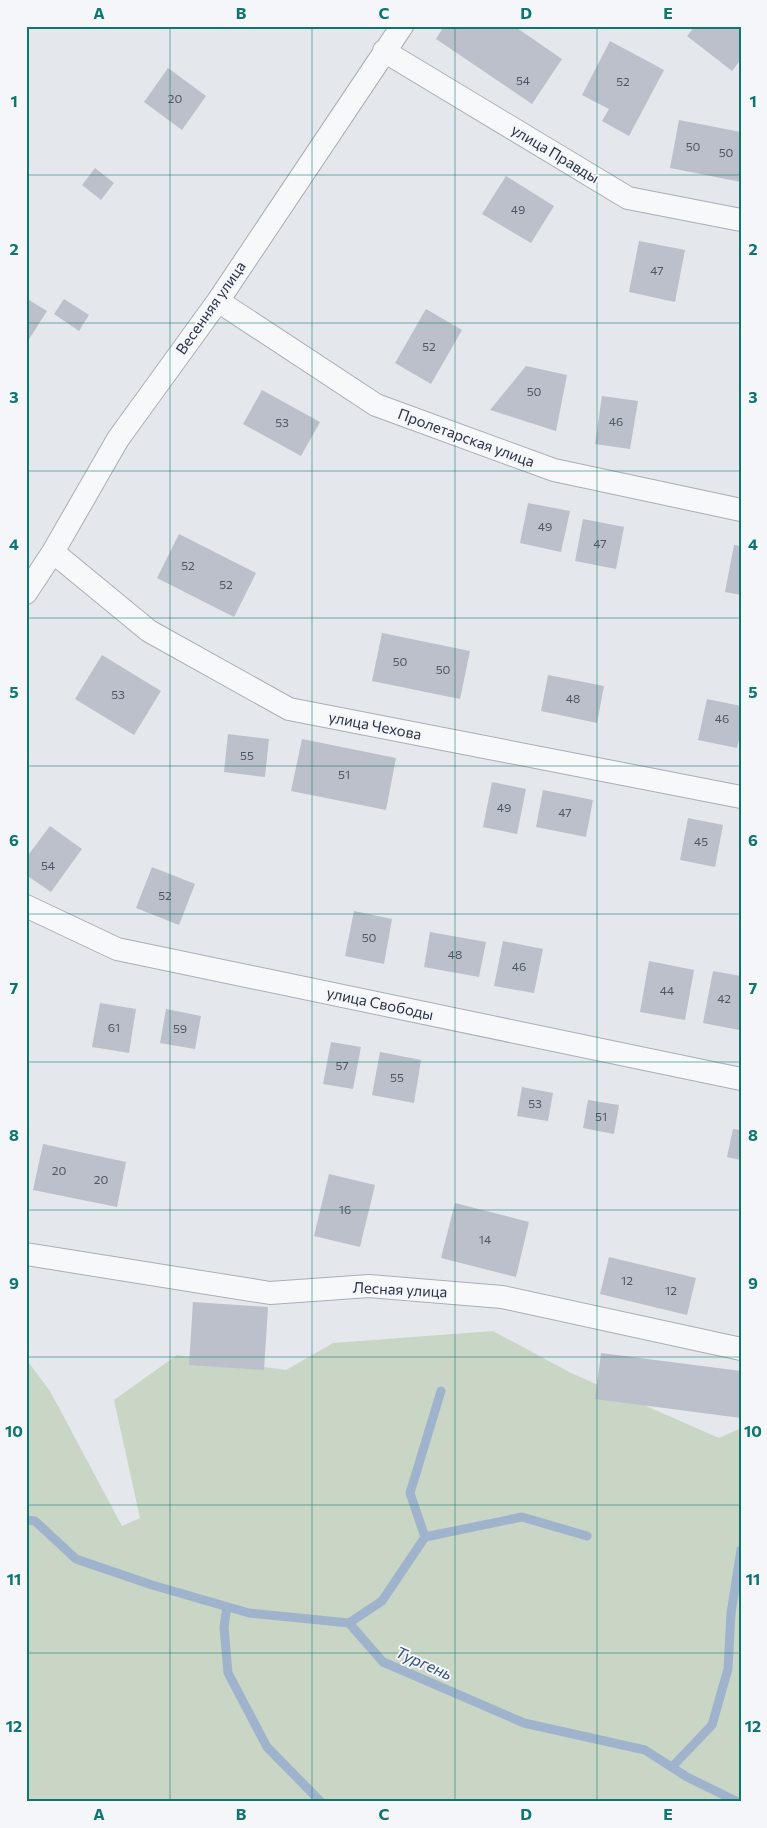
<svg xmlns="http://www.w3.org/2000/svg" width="767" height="1828" viewBox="0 0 767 1828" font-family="Commissioner,sans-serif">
<rect width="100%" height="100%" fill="#e4e7ec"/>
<!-- green -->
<path fill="#c9d6c5" d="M 493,1331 L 571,1373 L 719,1438 L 741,1428 L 741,1802 L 26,1802 L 26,1359 L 50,1391 L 122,1526 L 140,1518 L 114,1400 L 177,1355 L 286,1370 L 333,1343 Z"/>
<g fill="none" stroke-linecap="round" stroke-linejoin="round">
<!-- stream -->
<path stroke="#9fb4cc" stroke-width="9" d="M 26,1520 L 35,1521 L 76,1559 L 152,1585 L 249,1613 L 349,1623 L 383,1662 L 524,1723 L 645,1750 L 687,1777 L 738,1802
M 425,1537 L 410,1493 L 441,1391
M 227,1607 L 224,1627 L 228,1673 L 267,1747 L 321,1802
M 349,1623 L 382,1601 L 425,1537 L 522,1517 L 587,1536
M 672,1767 L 712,1725 L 728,1669 L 731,1613 L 741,1550"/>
</g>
<!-- building -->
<path fill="#bbc0ca" d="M 444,26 L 514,26 L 562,59 L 532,104 L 436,39 Z
M 695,26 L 741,26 L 741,59 L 732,71 L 687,36 Z
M 610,41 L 664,70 L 629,136 L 602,121 L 609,109 L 582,95 Z
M 168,68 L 206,96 L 182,130 L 144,102 Z
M 679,120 L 741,132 L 741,182 L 670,168 Z
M 95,168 L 114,183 L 101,200 L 82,185 Z
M 506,176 L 554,206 L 531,243 L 482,214 Z
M 639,241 L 685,250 L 675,302 L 629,292 Z
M 26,298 L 47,311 L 26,344 Z
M 64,299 L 89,315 L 79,331 L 54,314 Z
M 426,309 L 462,330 L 431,384 L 395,363 Z
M 526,366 L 567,375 L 556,431 L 490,410 Z
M 262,390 L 320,422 L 301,456 L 243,424 Z
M 602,396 L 638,401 L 630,449 L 595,444 Z
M 528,503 L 570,511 L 561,552 L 520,543 Z
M 583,519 L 624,527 L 616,569 L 575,561 Z
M 179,534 L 256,573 L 234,617 L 157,578 Z
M 734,545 L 741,546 L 741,595 L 725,592 Z
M 382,633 L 470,651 L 460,699 L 372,681 Z
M 102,655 L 161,691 L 134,735 L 75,699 Z
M 548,675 L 604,686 L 597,723 L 541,711 Z
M 707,699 L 741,706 L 741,732 L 737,748 L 698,740 Z
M 228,734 L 269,739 L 265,777 L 224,772 Z
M 302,739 L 396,758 L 386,810 L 291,791 Z
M 492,782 L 526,789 L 517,834 L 483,827 Z
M 543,790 L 593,800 L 586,837 L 536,827 Z
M 688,818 L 723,825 L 715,867 L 680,860 Z
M 50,826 L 82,849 L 51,892 L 26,875 L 26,858 Z
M 152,867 L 195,884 L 179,925 L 136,908 Z
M 354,911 L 392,919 L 384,964 L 345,956 Z
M 430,932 L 486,942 L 479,977 L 424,967 Z
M 503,941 L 543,949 L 534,993 L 494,986 Z
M 649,961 L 694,970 L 685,1020 L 640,1012 Z
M 713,971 L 741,976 L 739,1030 L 703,1023 Z
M 100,1003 L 136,1009 L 129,1053 L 92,1047 Z
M 166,1009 L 201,1016 L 195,1049 L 160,1043 Z
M 331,1042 L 361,1047 L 353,1089 L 323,1084 Z
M 380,1052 L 421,1060 L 414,1103 L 372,1095 Z
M 522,1087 L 553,1093 L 548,1121 L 517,1116 Z
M 588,1100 L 619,1105 L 614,1134 L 583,1128 Z
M 733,1129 L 741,1130 L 741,1160 L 727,1157 Z
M 43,1144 L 126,1162 L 117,1207 L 33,1190 Z
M 329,1174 L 375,1185 L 360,1247 L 314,1236 Z
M 455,1203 L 529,1222 L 516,1277 L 441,1258 Z
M 609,1257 L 696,1278 L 687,1315 L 600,1294 Z
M 193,1302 L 268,1307 L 264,1370 L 189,1365 Z
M 601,1353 L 741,1371 L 741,1418 L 595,1399 Z"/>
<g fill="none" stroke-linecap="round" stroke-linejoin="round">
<defs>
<path id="minor" d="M 384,51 L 628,198 L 741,220
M 218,301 L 376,405 L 554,470 L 741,510
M 53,552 L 149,631 L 289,709 L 741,797
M 26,593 L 53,552 L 118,439 L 218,301 L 402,26
M 26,906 L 117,949 L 741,1079
M 26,1254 L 270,1293 L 369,1286 L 502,1297 L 741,1349"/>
</defs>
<!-- minor casing -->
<use href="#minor" stroke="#a9aeb7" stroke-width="24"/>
<!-- minor -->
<use href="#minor" stroke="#f7f8fa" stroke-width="22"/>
</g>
<!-- grid -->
<path fill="none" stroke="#0f766e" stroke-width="1" stroke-opacity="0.55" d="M 170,26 L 170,1802M 312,26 L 312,1802M 455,26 L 455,1802M 597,26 L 597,1802M 26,175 L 741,175M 26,323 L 741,323M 26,471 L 741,471M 26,618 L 741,618M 26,766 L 741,766M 26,914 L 741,914M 26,1062 L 741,1062M 26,1210 L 741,1210M 26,1357 L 741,1357M 26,1505 L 741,1505M 26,1653 L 741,1653"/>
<g text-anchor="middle" stroke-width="4" stroke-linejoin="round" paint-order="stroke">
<!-- number labels -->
<g font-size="12" fill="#4f5766">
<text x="523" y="85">54</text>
<text x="623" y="86">52</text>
<text x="175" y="103">20</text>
<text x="693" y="151">50</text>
<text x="726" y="157">50</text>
<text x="518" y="214">49</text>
<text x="657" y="275">47</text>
<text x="429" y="351">52</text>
<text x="534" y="396">50</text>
<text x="616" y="426">46</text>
<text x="282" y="427">53</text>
<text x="545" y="531">49</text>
<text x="600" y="548">47</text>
<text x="188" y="570">52</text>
<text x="226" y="589">52</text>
<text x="400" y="666">50</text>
<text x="443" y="674">50</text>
<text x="118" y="699">53</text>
<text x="573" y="703">48</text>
<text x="722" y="723">46</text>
<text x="247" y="760">55</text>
<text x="344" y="779">51</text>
<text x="504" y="812">49</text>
<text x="565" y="817">47</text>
<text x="701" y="846">45</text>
<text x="48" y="870">54</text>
<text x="165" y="900">52</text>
<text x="369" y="942">50</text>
<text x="455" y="959">48</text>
<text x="519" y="971">46</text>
<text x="667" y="995">44</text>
<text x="724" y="1003">42</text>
<text x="114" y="1032">61</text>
<text x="180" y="1033">59</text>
<text x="342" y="1070">57</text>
<text x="397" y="1082">55</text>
<text x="535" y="1108">53</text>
<text x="601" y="1121">51</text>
<text x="59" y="1175">20</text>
<text x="101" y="1184">20</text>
<text x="345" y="1214">16</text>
<text x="485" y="1244">14</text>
<text x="627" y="1285">12</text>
<text x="671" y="1295">12</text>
</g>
<!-- street labels -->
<g font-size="15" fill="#2b3445" stroke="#f4f6f9">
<text transform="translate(555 154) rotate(31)" y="5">улица Правды</text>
<text transform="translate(211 308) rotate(-55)" y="5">Весенняя улица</text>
<text transform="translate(466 438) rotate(20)" y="5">Пролетарская улица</text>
<text transform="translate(375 726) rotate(11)" y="5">улица Чехова</text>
<text transform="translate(380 1004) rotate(12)" y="5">улица Свободы</text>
<text transform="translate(400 1290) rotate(3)" y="5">Лесная улица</text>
</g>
<!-- water labels -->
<g font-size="16" font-style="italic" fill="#34527a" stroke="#f4f6f9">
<text transform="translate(424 1663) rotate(24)" y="6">Тургень</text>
</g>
</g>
<!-- border -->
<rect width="767" height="1828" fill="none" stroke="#f4f6f9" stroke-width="55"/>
<rect x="28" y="28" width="712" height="1772" fill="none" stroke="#0f766e" stroke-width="2"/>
<g font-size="16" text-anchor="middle" font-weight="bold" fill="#0f766e">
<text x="99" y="19">A</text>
<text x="241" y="19">B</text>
<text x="384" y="19">C</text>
<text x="526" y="19">D</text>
<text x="668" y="19">E</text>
<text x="14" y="107">1</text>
<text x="753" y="107">1</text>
<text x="14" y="255">2</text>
<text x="753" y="255">2</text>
<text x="14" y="403">3</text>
<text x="753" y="403">3</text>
<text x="14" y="550">4</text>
<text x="753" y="550">4</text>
<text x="14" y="698">5</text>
<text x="753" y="698">5</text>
<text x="14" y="846">6</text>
<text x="753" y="846">6</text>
<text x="14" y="994">7</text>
<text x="753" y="994">7</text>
<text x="14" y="1141">8</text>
<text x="753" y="1141">8</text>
<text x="14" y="1289">9</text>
<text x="753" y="1289">9</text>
<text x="14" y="1437">10</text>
<text x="753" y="1437">10</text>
<text x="14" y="1585">11</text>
<text x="753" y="1585">11</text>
<text x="14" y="1732">12</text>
<text x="753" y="1732">12</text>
<text x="99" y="1820">A</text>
<text x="241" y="1820">B</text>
<text x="384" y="1820">C</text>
<text x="526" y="1820">D</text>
<text x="668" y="1820">E</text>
</g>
</svg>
